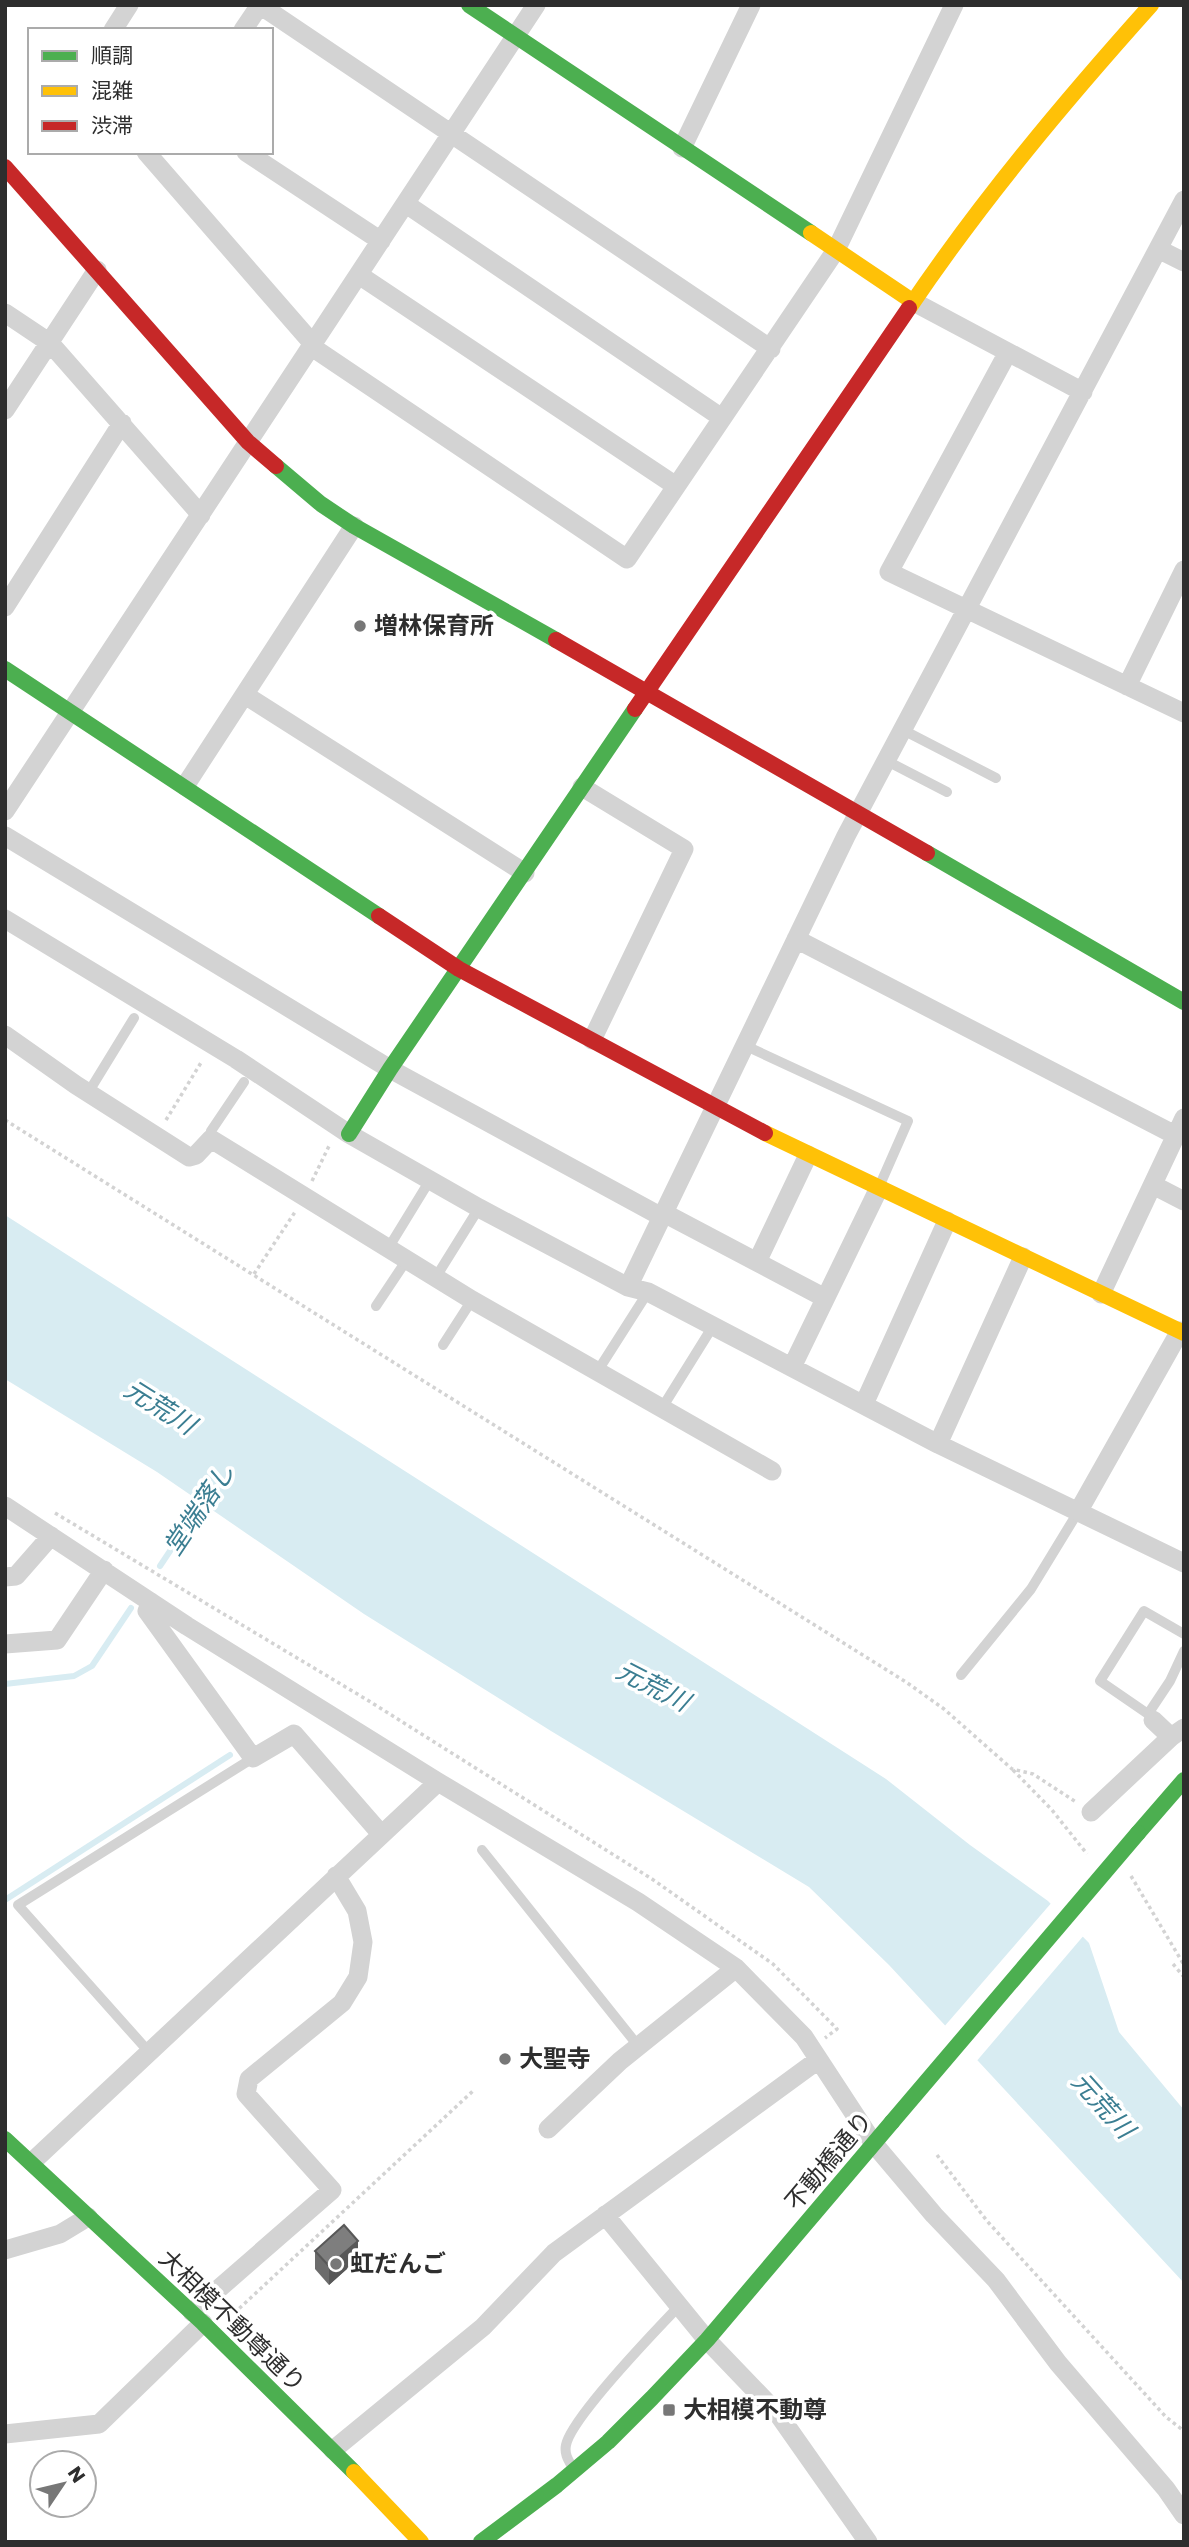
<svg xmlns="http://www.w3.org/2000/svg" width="1189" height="2547" viewBox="0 0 1189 2547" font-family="Poppins,'Noto Sans JP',sans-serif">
<rect width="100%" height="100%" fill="#fff"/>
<!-- water -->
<path fill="#d8ecf2" d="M 5,1215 L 886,1779 L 970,1845 L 1048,1901 L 1089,1943 L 1119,2032 L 1184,2110 L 1184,2283 L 889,1965 L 809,1887 L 551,1731 L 364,1614 L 157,1472 L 5,1379 Z"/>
<!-- pier -->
<path fill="#fff" d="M 1053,1901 L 1085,1934 L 975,2063 L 943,2028 Z"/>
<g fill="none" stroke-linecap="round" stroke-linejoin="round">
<!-- stream -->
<path stroke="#d8ecf2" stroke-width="6" d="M 160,1566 L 206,1497
M 5,1684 L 74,1676 L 92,1666 L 131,1608
M 5,1900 L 230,1755"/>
<!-- path -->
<path stroke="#d3d3d3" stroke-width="3.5" stroke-dasharray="3.5 3.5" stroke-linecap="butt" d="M 5,1120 L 906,1682 L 944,1709 L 1012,1769 L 1033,1774 L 1076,1802
M 166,1120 L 202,1061
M 312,1181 L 330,1144
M 254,1274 L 295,1212
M 55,1513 L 369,1701 L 652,1879 L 773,1964 L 837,2029 L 825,2038
M 1013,1770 L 1052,1810 L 1087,1854
M 1131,1876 L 1184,1965
M 1173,1964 L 1184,1977
M 937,2155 L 987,2221 L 1166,2417 L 1184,2431
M 229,2318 L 474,2090"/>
<!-- lane -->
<path stroke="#d3d3d3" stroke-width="10" d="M 903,730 L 996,778
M 887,761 L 947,792
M 746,1046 L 908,1121 L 879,1187
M 88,1093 L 134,1018
M 209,1141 L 211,1131 L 244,1082
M 389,1247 L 430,1180
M 436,1277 L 479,1208
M 376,1306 L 406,1261
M 443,1345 L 472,1300
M 597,1372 L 648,1292
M 662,1408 L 713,1326
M 1184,1634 L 1144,1611 L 1100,1681 L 1148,1714 L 1170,1681 L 1184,1651
M 961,1675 L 1031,1589 L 1078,1512
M 482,1850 L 639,2047
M 149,2052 L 18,1905 L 253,1758
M 574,2470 C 569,2461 564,2455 566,2445 C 571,2418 657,2329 679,2306"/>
<!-- street -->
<path stroke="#d3d3d3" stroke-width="19" d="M 260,5 L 771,349
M 113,30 L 129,5
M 243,30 L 260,5
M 682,148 L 751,5
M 146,152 L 313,344
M 246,152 L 381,241
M 406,204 L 722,418
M 1158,249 L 1184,262
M 359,275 L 676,486
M 912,301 L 1083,392
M 5,313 L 50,343 L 201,515
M 312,347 L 627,559 L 836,250 L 954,5
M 1008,352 L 889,572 L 1184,713
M 5,410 L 97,270
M 5,607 L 122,423
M 1127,686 L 1184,570
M 245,695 L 525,873
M 185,786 L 354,526
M 582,787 L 684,849 L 592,1040
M 5,811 L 536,5
M 5,836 L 390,1069 L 662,1217
M 5,919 L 236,1059 L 349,1134 L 479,1208 L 628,1287 L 648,1292 L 938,1444 L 1184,1563
M 796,939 L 1175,1135
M 5,1035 L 76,1085 L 189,1157 L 196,1155 L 211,1139 L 472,1300 L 772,1471
M 1153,1185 L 1184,1201
M 664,1213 L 825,1298
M 757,1262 L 808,1155
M 628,1287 L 846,836 L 1184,200
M 1101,1294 L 1184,1118
M 792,1367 L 879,1188
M 864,1404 L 947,1221
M 938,1444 L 1023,1257
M 5,1506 L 187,1626 L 438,1782 L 638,1902 L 736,1968 L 804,2037 L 874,2144 L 934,2215 L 996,2280 L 1058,2363 L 1166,2489 L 1184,2515
M 1078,1512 L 1180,1331
M 5,1577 L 16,1576 L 51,1536
M 151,1602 L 147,1611 L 253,1758 L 294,1734 L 381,1834
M 5,1644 L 57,1640 L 104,1570
M 1153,1720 L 1171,1737
M 1091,1812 L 1171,1737 L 1184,1728
M 548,2129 L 620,2061 L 736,1968
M 32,2162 L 438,1782
M 605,2215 L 707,2340 L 778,2414 L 868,2542
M 5,2250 L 60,2234 L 88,2217
M 192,2312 L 332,2190 L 246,2094 L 249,2079 L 342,2003 L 358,1977 L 363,1942 L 357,1911 L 336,1876
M 5,2434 L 99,2424 L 203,2323
M 333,2450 L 483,2327 L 554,2253 L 818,2060"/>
<!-- fast -->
<path stroke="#4caf50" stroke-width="16" d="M 469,5 L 811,233
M 276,466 L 321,504 L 354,526 L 556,640
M 5,669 L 379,916
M 927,853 L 1184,1002
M 349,1134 L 390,1069 L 635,709
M 1138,1833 L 1184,1780
M 5,2139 L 203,2323 L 354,2472
M 481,2542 L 557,2485 L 608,2442 L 652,2398 L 707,2340 L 892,2122"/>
<!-- slow -->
<path stroke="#ffc107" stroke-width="16" d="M 811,233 L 912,301
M 909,308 C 982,200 1065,101 1151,5
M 765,1133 L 1184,1333
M 354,2472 L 421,2542"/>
<!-- jam -->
<path stroke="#c62828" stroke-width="16" d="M 5,167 L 248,442 L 276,466
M 556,640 L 927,853
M 635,709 L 909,308
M 379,916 L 459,969 L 765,1133"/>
<!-- fast-bridge -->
<path stroke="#4caf50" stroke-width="16" d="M 892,2122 L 1138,1833"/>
</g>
<!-- wall -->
<path fill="#6c6c6c" d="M 315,2251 L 358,2259 L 329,2285 L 315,2269 Z"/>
<!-- shaded-wall -->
<path fill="#585858" d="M 358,2241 L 358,2259 L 329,2285 L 329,2266 Z"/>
<!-- building -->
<path fill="#7e7e7e" stroke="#585858" stroke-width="2" d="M 344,2225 L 358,2241 L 329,2266 L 315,2251 Z"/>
<!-- markers -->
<g fill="#777" stroke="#fff" stroke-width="2.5">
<circle cx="360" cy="626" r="7"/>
<circle cx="505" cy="2059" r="7"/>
<circle cx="336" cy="2264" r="7"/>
<rect x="662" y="2403" width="14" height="14" rx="3.5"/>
</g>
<g text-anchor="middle" stroke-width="7" stroke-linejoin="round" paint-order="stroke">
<!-- poi labels -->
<g font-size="24" font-weight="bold" fill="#2e2e2e" stroke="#fff" text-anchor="start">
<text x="374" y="634">増林保育所</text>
<text x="519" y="2067">大聖寺</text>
<text x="350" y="2272">虹だんご</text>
<text x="683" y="2418">大相模不動尊</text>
</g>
<!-- street labels -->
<g font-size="24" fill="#2e2e2e" stroke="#fff">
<text transform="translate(829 2161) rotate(-50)" y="8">不動橋通り</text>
<text transform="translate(232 2321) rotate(44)" y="8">大相模不動尊通り</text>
</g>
<!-- water labels -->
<g font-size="26" font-style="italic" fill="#3b7e92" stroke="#fff">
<text transform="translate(160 1407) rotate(32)" y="9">元荒川</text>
<text transform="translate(199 1509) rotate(-56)" y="9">堂端落し</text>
<text transform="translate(653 1686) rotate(27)" y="9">元荒川</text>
<text transform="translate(1103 2105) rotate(48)" y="9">元荒川</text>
</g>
</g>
<!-- border -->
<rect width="1189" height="2547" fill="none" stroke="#2e2e2e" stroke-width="14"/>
<!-- legend -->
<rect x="28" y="28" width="245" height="126" fill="#ffffff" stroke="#ababab" stroke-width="2"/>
<rect x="42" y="51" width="35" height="10" fill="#4caf50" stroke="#ababab" stroke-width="2"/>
<text x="91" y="63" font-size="21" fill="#2e2e2e">順調</text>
<rect x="42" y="86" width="35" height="10" fill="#ffc107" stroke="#ababab" stroke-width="2"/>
<text x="91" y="98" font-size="21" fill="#2e2e2e">混雑</text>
<rect x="42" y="121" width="35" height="10" fill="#c62828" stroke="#ababab" stroke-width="2"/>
<text x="91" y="133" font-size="21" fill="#2e2e2e">渋滞</text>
<!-- north arrow -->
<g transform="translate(63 2484) rotate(55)"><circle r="33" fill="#ffffff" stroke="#ababab" stroke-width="2"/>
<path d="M0-5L12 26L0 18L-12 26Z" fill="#777777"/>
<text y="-10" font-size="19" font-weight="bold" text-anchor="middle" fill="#2e2e2e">N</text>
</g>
</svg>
